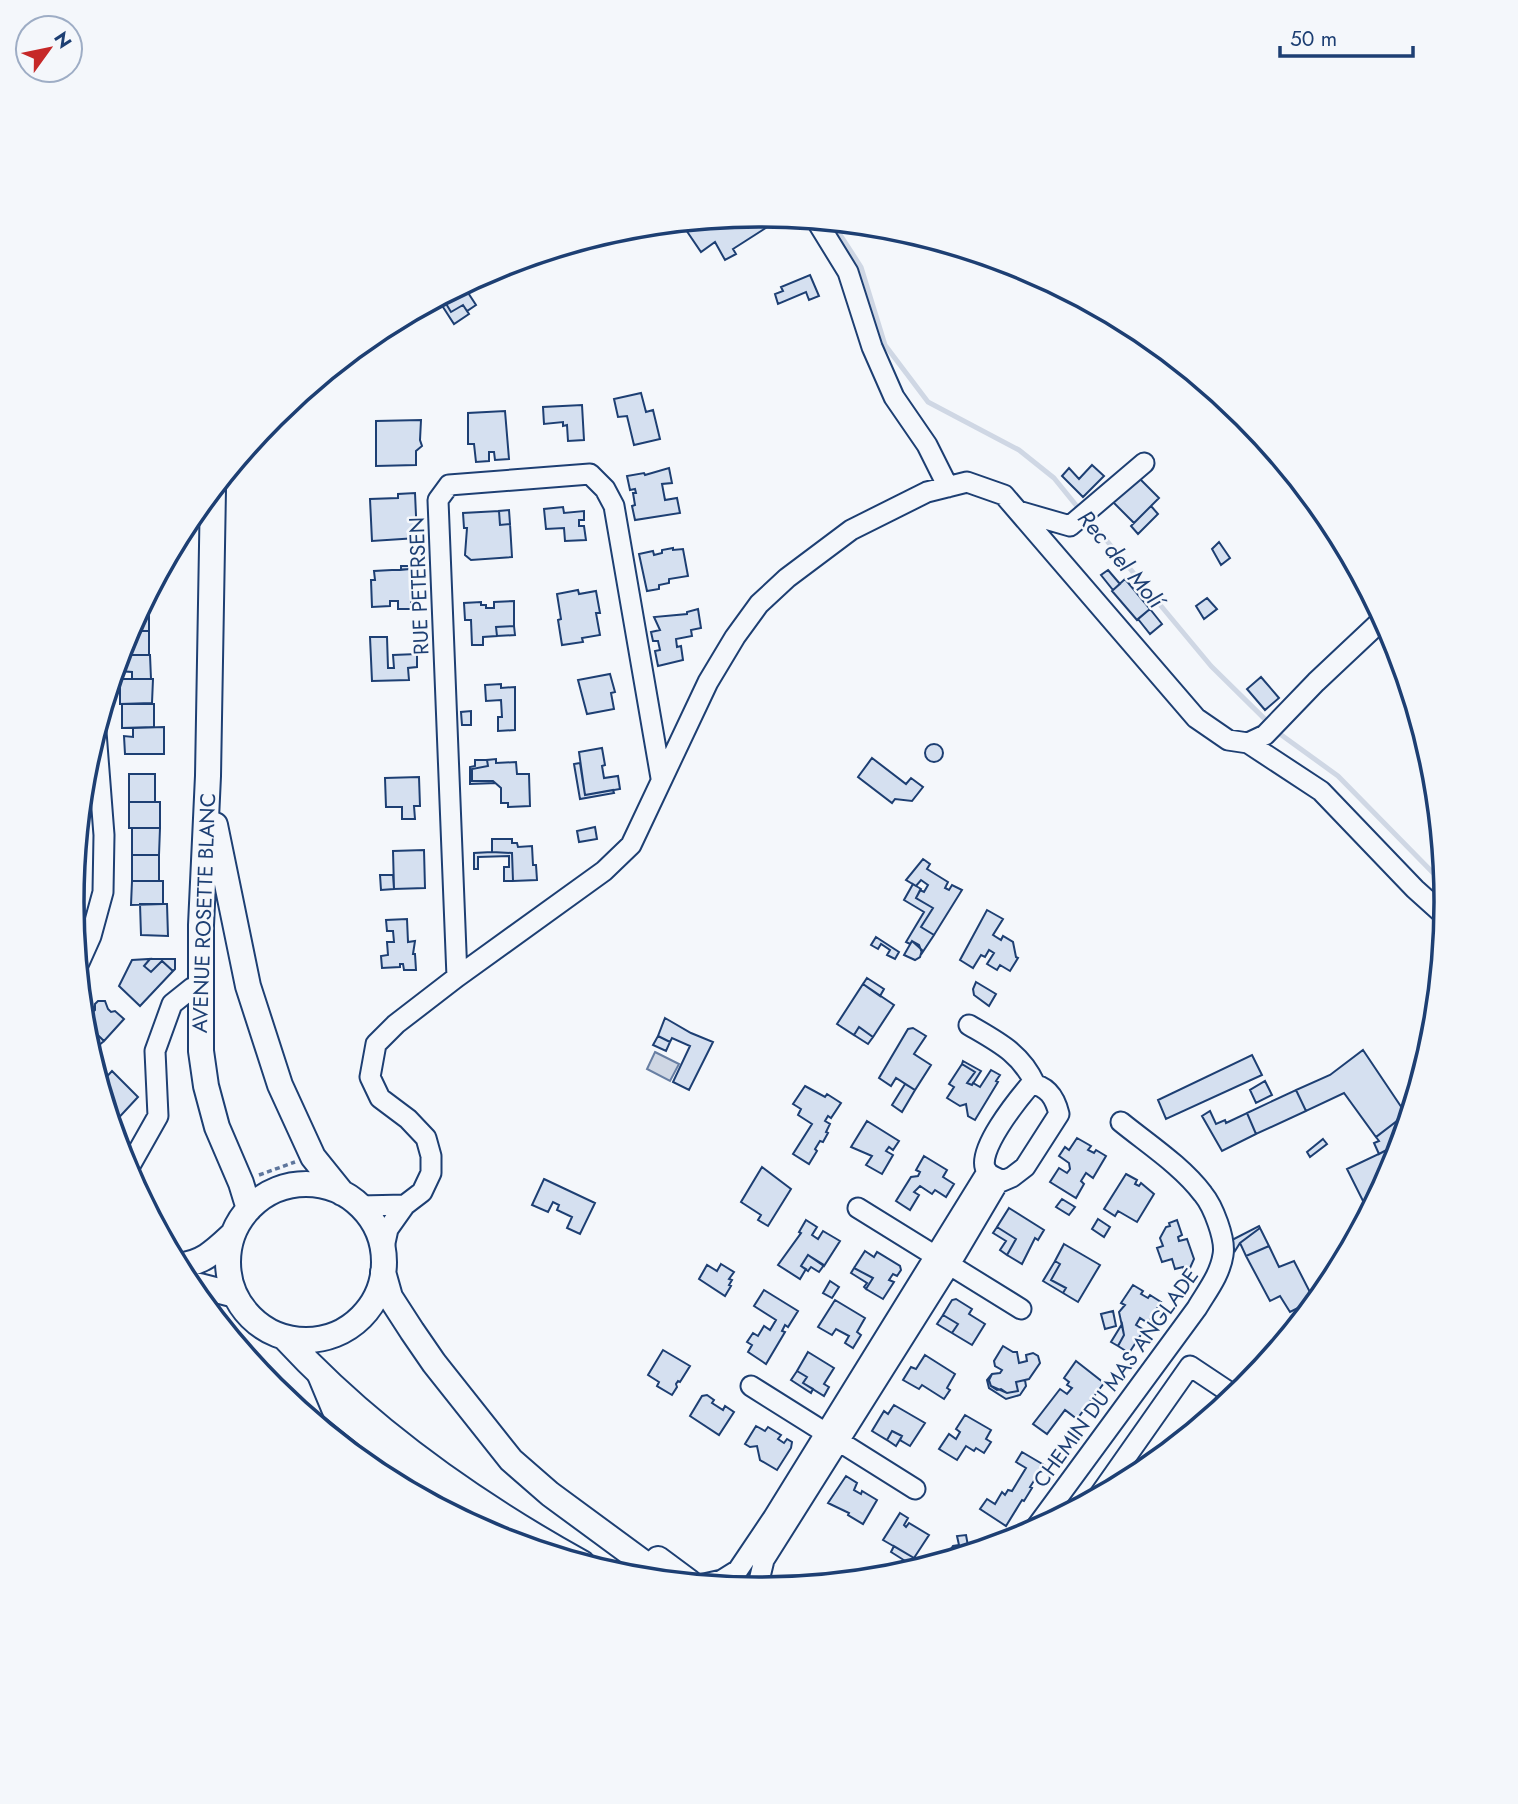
<svg xmlns="http://www.w3.org/2000/svg" width="1518" height="1804" viewBox="0 0 1518 1804" font-family="Jost,sans-serif">
<rect width="100%" height="100%" fill="#f4f7fb"/>
<!-- water -->
<path fill="#cfd7e4" stroke="#687fa3" stroke-width="2" d="M 655,1052 L 679,1064 L 670,1081 L 647,1069 Z"/>
<g fill="none" stroke-linecap="round" stroke-linejoin="round">
<!-- stream -->
<path stroke="#cfd7e4" stroke-width="5" d="M 832,222 L 861,267 L 885,345 L 928,402 L 1019,450 L 1054,478 L 1080,510
M 1087,517 L 1211,666 L 1280,734 L 1338,776 L 1444,884"/>
</g>
<!-- building -->
<path fill="#d5e0f0" stroke="#1d3f73" stroke-width="2" d="M 759,215 L 766,215 L 772,224 L 733,249 L 736,254 L 725,260 L 715,242 L 701,252 L 682,224 L 679,223 Z
M 810,275 L 819,296 L 809,300 L 806,292 L 778,304 L 775,294 L 783,291 L 781,287 Z
M 463,285 L 476,305 L 467,311 L 463,305 L 451,312 L 445,302 L 449,298 L 446,294 Z
M 445,302 L 451,312 L 463,305 L 469,314 L 454,324 L 441,304 Z
M 641,393 L 646,412 L 653,410 L 660,439 L 634,445 L 627,416 L 618,417 L 614,399 Z
M 582,405 L 584,440 L 568,441 L 567,425 L 563,426 L 563,422 L 544,424 L 543,407 Z
M 505,411 L 509,459 L 495,460 L 494,452 L 489,452 L 489,461 L 476,462 L 474,444 L 468,444 L 468,413 Z
M 421,420 L 420,440 L 422,446 L 416,451 L 416,465 L 376,466 L 376,421 Z
M 1092,465 L 1104,476 L 1083,497 L 1062,476 L 1069,468 L 1079,479 Z
M 669,468 L 672,483 L 662,484 L 665,500 L 677,498 L 680,513 L 635,520 L 632,506 L 635,505 L 633,493 L 636,493 L 635,489 L 630,490 L 627,476 L 644,473 L 645,475 Z
M 1137,476 L 1159,498 L 1134,523 L 1112,501 Z
M 415,493 L 417,538 L 372,541 L 370,499 L 398,498 L 398,494 Z
M 1151,506 L 1158,514 L 1138,534 L 1131,526 Z
M 563,507 L 564,513 L 584,511 L 584,520 L 579,520 L 579,526 L 584,526 L 586,540 L 565,541 L 564,528 L 546,529 L 544,509 Z
M 509,510 L 510,524 L 500,525 L 499,511 Z
M 499,511 L 500,525 L 510,524 L 512,557 L 471,560 L 465,555 L 467,528 L 464,528 L 463,513 Z
M 1219,542 L 1230,558 L 1221,565 L 1212,549 Z
M 673,548 L 673,550 L 683,549 L 688,576 L 669,579 L 669,583 L 659,585 L 659,589 L 647,591 L 639,554 L 653,551 L 654,555 L 662,553 L 662,550 Z
M 401,566 L 413,566 L 414,602 L 411,602 L 410,569 L 401,570 Z
M 410,569 L 412,609 L 398,609 L 398,601 L 390,601 L 390,606 L 372,607 L 371,580 L 375,580 L 374,571 Z
M 1108,570 L 1120,584 L 1113,590 L 1101,575 Z
M 1125,579 L 1150,609 L 1137,620 L 1112,591 Z
M 578,590 L 579,594 L 596,591 L 600,613 L 596,613 L 600,635 L 582,638 L 583,642 L 562,645 L 558,620 L 561,619 L 557,594 Z
M 1207,598 L 1217,609 L 1204,619 L 1196,606 Z
M 514,601 L 514,626 L 496,627 L 497,636 L 483,637 L 483,645 L 472,645 L 471,620 L 465,620 L 464,603 L 481,602 L 481,605 L 486,605 L 486,608 L 494,608 L 494,602 Z
M 141,607 L 149,608 L 149,631 L 128,631 Z
M 698,609 L 701,628 L 691,630 L 692,636 L 676,639 L 677,647 L 681,646 L 683,660 L 658,666 L 655,651 L 660,650 L 658,641 L 653,641 L 651,632 L 660,630 L 654,617 L 687,614 L 687,612 Z
M 1150,609 L 1162,624 L 1150,634 L 1138,619 Z
M 514,626 L 515,635 L 497,636 L 496,627 Z
M 128,631 L 149,631 L 149,655 L 119,655 Z
M 370,637 L 387,637 L 388,668 L 394,668 L 393,655 L 417,654 L 417,667 L 408,668 L 409,680 L 372,681 Z
M 119,655 L 150,655 L 151,679 L 132,679 L 132,672 L 118,671 Z
M 610,674 L 615,692 L 611,693 L 614,709 L 587,714 L 578,680 Z
M 1261,677 L 1279,698 L 1265,710 L 1247,689 Z
M 120,679 L 153,679 L 152,703 L 120,704 Z
M 485,685 L 501,684 L 501,688 L 515,687 L 515,730 L 498,731 L 498,717 L 502,717 L 501,700 L 486,701 Z
M 122,704 L 154,704 L 154,727 L 122,728 Z
M 471,711 L 471,725 L 462,725 L 461,712 Z
M 164,727 L 164,754 L 125,754 L 124,736 L 133,737 L 133,728 Z
M925 753a9 9 0 1 1 18 0a9 9 0 1 1-18 0Z
M 602,748 L 605,765 L 602,766 L 604,778 L 618,776 L 620,789 L 585,795 L 579,752 Z
M 872,758 L 906,784 L 911,778 L 923,787 L 912,801 L 895,799 L 892,803 L 858,777 Z
M 496,759 L 496,763 L 516,762 L 517,774 L 529,774 L 530,806 L 508,807 L 508,803 L 501,803 L 501,788 L 493,781 L 472,781 L 472,769 L 488,766 L 487,760 Z
M 475,760 L 487,760 L 488,766 L 472,769 L 472,781 L 493,781 L 495,783 L 470,784 L 470,767 L 475,766 Z
M 580,763 L 585,795 L 613,790 L 614,793 L 580,799 L 574,764 Z
M 129,774 L 155,774 L 155,802 L 129,802 Z
M 419,777 L 420,806 L 414,806 L 415,819 L 402,819 L 402,807 L 386,807 L 385,778 Z
M 129,802 L 160,802 L 160,828 L 129,828 Z
M 595,827 L 597,839 L 579,842 L 577,831 Z
M 132,828 L 160,828 L 159,855 L 132,855 Z
M 492,839 L 512,839 L 512,843 L 517,843 L 518,847 L 532,846 L 533,865 L 536,865 L 537,880 L 513,881 L 512,853 L 492,852 Z
M 424,850 L 425,888 L 394,889 L 393,851 Z
M 492,852 L 512,853 L 513,881 L 504,881 L 504,867 L 509,867 L 509,856 L 478,857 L 478,869 L 474,869 L 474,853 Z
M 132,855 L 159,855 L 159,881 L 132,881 Z
M 923,859 L 930,864 L 927,869 L 948,882 L 945,888 L 949,890 L 952,885 L 962,890 L 934,935 L 921,927 L 933,908 L 916,898 L 920,890 L 924,892 L 928,885 L 921,880 L 916,886 L 906,880 Z
M 380,875 L 393,875 L 394,889 L 381,890 Z
M 132,881 L 163,881 L 163,904 L 131,905 Z
M 913,884 L 921,889 L 916,898 L 933,908 L 921,927 L 934,935 L 922,953 L 919,945 L 912,941 L 910,944 L 906,942 L 924,912 L 904,900 Z
M 140,904 L 167,904 L 168,936 L 141,935 Z
M 987,910 L 1003,919 L 993,935 L 1001,940 L 1003,936 L 1013,942 L 1016,957 L 1018,958 L 1010,971 L 1000,965 L 997,970 L 987,964 L 994,953 L 989,950 L 985,957 L 981,955 L 973,968 L 960,960 Z
M 407,919 L 408,942 L 415,941 L 413,954 L 415,954 L 416,970 L 404,970 L 403,964 L 400,964 L 400,967 L 382,968 L 381,956 L 388,955 L 387,942 L 394,942 L 393,931 L 387,931 L 386,920 Z
M 876,937 L 899,952 L 895,959 L 887,955 L 890,950 L 881,944 L 878,949 L 871,945 Z
M 912,941 L 922,950 L 920,957 L 915,960 L 904,955 Z
M 150,959 L 144,966 L 151,972 L 162,961 L 173,971 L 140,1006 L 119,986 L 132,960 Z
M 150,959 L 175,959 L 175,969 L 173,971 L 162,961 L 151,972 L 144,966 Z
M 867,978 L 884,989 L 880,996 L 863,984 Z
M 976,982 L 996,994 L 989,1006 L 974,995 L 973,989 Z
M 863,984 L 894,1005 L 873,1037 L 859,1027 L 854,1035 L 837,1024 Z
M 98,1001 L 105,1001 L 108,1009 L 111,1012 L 115,1011 L 124,1019 L 104,1041 L 83,1021 L 83,1016 L 88,1011 L 90,1014 L 95,1010 L 95,1004 Z
M 665,1018 L 691,1033 L 713,1042 L 689,1090 L 673,1082 L 690,1046 L 672,1038 L 670,1042 L 658,1036 Z
M 83,1021 L 104,1041 L 90,1053 L 85,1036 Z
M 859,1027 L 873,1037 L 868,1044 L 854,1035 Z
M 913,1028 L 926,1036 L 914,1054 L 931,1065 L 915,1090 L 896,1078 L 891,1086 L 879,1078 L 908,1029 Z
M 658,1036 L 670,1042 L 666,1051 L 653,1045 Z
M 1363,1050 L 1406,1114 L 1376,1137 L 1344,1093 L 1306,1111 L 1296,1090 L 1330,1075 Z
M 1252,1055 L 1262,1075 L 1166,1119 L 1158,1100 Z
M 963,1061 L 981,1071 L 972,1085 L 967,1083 L 975,1072 L 962,1064 Z
M 962,1064 L 975,1072 L 967,1083 L 972,1085 L 973,1083 L 980,1087 L 991,1070 L 1000,1075 L 996,1081 L 998,1082 L 975,1120 L 968,1116 L 966,1104 L 960,1106 L 947,1098 L 954,1087 L 949,1084 Z
M 112,1071 L 138,1097 L 112,1125 L 100,1084 Z
M 1265,1081 L 1272,1095 L 1256,1103 L 1250,1090 Z
M 905,1084 L 915,1090 L 902,1112 L 892,1105 Z
M 805,1086 L 825,1097 L 827,1094 L 841,1103 L 831,1118 L 828,1116 L 825,1121 L 830,1124 L 826,1132 L 828,1133 L 823,1142 L 820,1141 L 815,1149 L 817,1151 L 809,1164 L 793,1154 L 812,1124 L 798,1115 L 801,1109 L 793,1104 Z
M 1296,1090 L 1306,1111 L 1256,1134 L 1247,1113 Z
M 1210,1111 L 1216,1124 L 1225,1120 L 1226,1123 L 1247,1113 L 1256,1134 L 1222,1151 L 1202,1116 Z
M 1406,1114 L 1408,1118 L 1402,1137 L 1394,1143 L 1396,1145 L 1379,1154 L 1374,1143 L 1379,1141 L 1376,1137 Z
M 867,1121 L 899,1141 L 893,1150 L 889,1147 L 886,1151 L 893,1155 L 882,1174 L 866,1165 L 872,1156 L 851,1147 Z
M 1077,1138 L 1091,1146 L 1088,1150 L 1094,1153 L 1096,1150 L 1106,1156 L 1093,1178 L 1086,1173 L 1081,1181 L 1084,1184 L 1076,1198 L 1050,1182 L 1059,1168 L 1067,1173 L 1070,1169 L 1069,1163 L 1059,1156 L 1065,1147 L 1069,1150 Z
M 1323,1139 L 1327,1144 L 1310,1157 L 1307,1152 Z
M 1389,1149 L 1395,1162 L 1394,1165 L 1375,1200 L 1365,1205 L 1347,1169 Z
M 924,1156 L 947,1170 L 943,1177 L 954,1184 L 946,1197 L 935,1190 L 932,1194 L 920,1186 L 914,1192 L 919,1195 L 910,1210 L 896,1201 L 911,1177 L 918,1176 L 920,1172 L 916,1170 Z
M 762,1167 L 791,1189 L 768,1226 L 758,1220 L 761,1215 L 741,1202 Z
M 1126,1174 L 1137,1180 L 1135,1184 L 1139,1186 L 1141,1183 L 1154,1194 L 1137,1222 L 1118,1211 L 1115,1216 L 1104,1209 Z
M 544,1179 L 595,1203 L 580,1234 L 567,1228 L 572,1217 L 557,1210 L 559,1205 L 553,1202 L 548,1212 L 532,1205 Z
M 1062,1199 L 1075,1207 L 1069,1215 L 1056,1207 Z
M 1009,1208 L 1044,1230 L 1038,1240 L 1035,1238 L 1022,1264 L 1007,1255 L 1016,1239 L 997,1227 Z
M 1098,1219 L 1110,1227 L 1104,1237 L 1092,1229 Z
M 806,1220 L 817,1227 L 812,1235 L 818,1239 L 823,1231 L 840,1241 L 824,1266 L 808,1255 L 801,1266 L 806,1269 L 800,1279 L 778,1265 L 801,1233 L 799,1232 Z
M 1177,1220 L 1182,1235 L 1178,1237 L 1179,1241 L 1187,1239 L 1194,1259 L 1190,1268 L 1184,1270 L 1183,1267 L 1175,1269 L 1172,1259 L 1162,1262 L 1157,1248 L 1163,1246 L 1160,1238 L 1166,1227 L 1170,1226 L 1169,1223 Z
M 1259,1226 L 1260,1228 L 1240,1243 L 1235,1251 L 1230,1241 Z
M 997,1227 L 1016,1239 L 1007,1255 L 1000,1250 L 1006,1241 L 993,1233 Z
M 1260,1228 L 1269,1246 L 1246,1256 L 1240,1243 Z
M 1064,1244 L 1100,1265 L 1078,1302 L 1063,1293 L 1066,1288 L 1051,1280 L 1060,1264 L 1055,1261 Z
M 1269,1246 L 1279,1267 L 1294,1261 L 1314,1300 L 1290,1312 L 1280,1296 L 1270,1301 L 1246,1256 Z
M 865,1251 L 874,1257 L 877,1252 L 900,1266 L 901,1270 L 897,1276 L 893,1274 L 889,1280 L 894,1282 L 883,1299 L 866,1289 L 873,1278 L 854,1268 Z
M 808,1255 L 824,1265 L 819,1272 L 811,1267 L 808,1271 L 801,1266 Z
M 1055,1261 L 1060,1264 L 1051,1280 L 1066,1288 L 1063,1293 L 1043,1281 Z
M 721,1264 L 734,1272 L 729,1279 L 732,1280 L 729,1285 L 731,1286 L 725,1296 L 699,1279 L 707,1265 L 717,1271 Z
M 854,1268 L 873,1278 L 866,1289 L 864,1287 L 867,1283 L 851,1273 Z
M 830,1281 L 839,1287 L 832,1298 L 823,1293 Z
M 1133,1285 L 1143,1291 L 1141,1294 L 1148,1298 L 1150,1295 L 1161,1302 L 1148,1323 L 1140,1318 L 1136,1325 L 1144,1330 L 1129,1353 L 1118,1346 L 1124,1335 L 1119,1312 L 1125,1305 L 1121,1303 Z
M 764,1290 L 798,1311 L 788,1327 L 785,1325 L 782,1331 L 785,1332 L 766,1364 L 748,1352 L 752,1345 L 747,1342 L 753,1333 L 758,1336 L 764,1326 L 770,1330 L 776,1320 L 754,1306 Z
M 956,1299 L 972,1309 L 969,1314 L 985,1324 L 972,1345 L 952,1333 L 958,1324 L 943,1315 L 952,1300 Z
M 835,1300 L 865,1318 L 857,1332 L 861,1335 L 853,1348 L 845,1343 L 849,1336 L 836,1329 L 832,1335 L 818,1327 Z
M 1113,1311 L 1116,1326 L 1105,1329 L 1101,1314 Z
M 943,1315 L 958,1324 L 952,1333 L 937,1324 Z
M 1122,1324 L 1124,1335 L 1118,1346 L 1111,1342 Z
M 1003,1346 L 1013,1352 L 1017,1352 L 1019,1363 L 1027,1361 L 1026,1355 L 1033,1353 L 1038,1356 L 1040,1363 L 1029,1379 L 1016,1382 L 1018,1391 L 1007,1393 L 991,1386 L 989,1380 L 992,1374 L 1000,1373 L 1002,1370 L 995,1366 L 994,1361 Z
M 663,1350 L 690,1366 L 680,1382 L 678,1381 L 676,1384 L 677,1387 L 672,1395 L 657,1386 L 659,1382 L 648,1375 Z
M 808,1352 L 834,1368 L 824,1384 L 829,1387 L 824,1396 L 803,1383 L 807,1377 L 797,1371 Z
M 925,1355 L 955,1374 L 947,1388 L 950,1390 L 944,1399 L 922,1385 L 919,1389 L 903,1380 L 911,1367 L 916,1369 Z
M 1076,1361 L 1104,1383 L 1077,1419 L 1065,1410 L 1047,1434 L 1033,1424 L 1060,1389 L 1067,1394 L 1072,1388 L 1067,1385 L 1069,1382 L 1064,1378 Z
M 797,1371 L 807,1377 L 803,1383 L 813,1389 L 811,1393 L 791,1380 Z
M 992,1374 L 989,1380 L 991,1386 L 997,1390 L 1001,1389 L 1007,1393 L 1018,1391 L 1016,1382 L 1025,1380 L 1026,1386 L 1020,1395 L 1006,1399 L 989,1388 L 987,1380 Z
M 707,1395 L 714,1400 L 712,1403 L 723,1410 L 725,1406 L 734,1412 L 719,1435 L 690,1416 L 702,1396 Z
M 894,1405 L 925,1423 L 910,1446 L 900,1440 L 902,1436 L 892,1431 L 887,1440 L 872,1431 L 884,1411 L 888,1414 Z
M 965,1415 L 991,1430 L 986,1439 L 991,1442 L 984,1453 L 976,1448 L 974,1451 L 966,1446 L 957,1460 L 939,1449 L 949,1434 L 956,1439 L 960,1432 L 956,1429 Z
M 756,1426 L 765,1431 L 768,1427 L 781,1435 L 778,1439 L 784,1443 L 787,1439 L 792,1442 L 791,1448 L 777,1470 L 760,1460 L 757,1446 L 750,1447 L 745,1444 Z
M 892,1431 L 902,1436 L 896,1446 L 887,1440 Z
M 1022,1452 L 1044,1465 L 1030,1487 L 1032,1488 L 1024,1501 L 1022,1500 L 1006,1526 L 980,1509 L 987,1499 L 995,1504 L 1002,1492 L 1005,1495 L 1008,1490 L 1012,1491 L 1026,1468 L 1016,1462 Z
M 846,1476 L 857,1483 L 854,1490 L 861,1494 L 862,1491 L 877,1500 L 863,1524 L 848,1515 L 849,1513 L 828,1503 Z
M 900,1513 L 908,1518 L 904,1525 L 906,1527 L 909,1523 L 929,1535 L 914,1558 L 883,1540 Z
M 966,1535 L 968,1546 L 974,1550 L 977,1545 L 983,1549 L 944,1560 L 953,1546 L 959,1545 L 957,1536 Z
M 894,1546 L 914,1558 L 910,1564 L 891,1552 Z"/>
<g fill="none" stroke-linecap="round" stroke-linejoin="round">
<defs>
<path id="minor" d="M 816,220 L 848,272 L 872,347 L 894,397 L 927,445 L 948,487
M 1018,511 L 1070,526 L 1144,463
M 1248,743 L 1321,791 L 1415,889 L 1445,916
M 78,965 L 91,936 L 103,892 L 104,835 L 96,732
M 457,977 L 438,500 L 449,485 L 590,474 L 605,489 L 614,506 L 661,778
M 969,1025 C 998,1042 1021,1053 1035,1084
M 127,1171 L 158,1116 L 155,1051 L 172,1004 L 192,988 L 201,986
M 405,1205 L 422,1192 L 431,1173 L 431,1156 L 426,1138 L 408,1119 L 380,1098 L 370,1077 L 376,1044 L 396,1024 L 457,977 L 604,871 L 631,845 L 708,682 L 735,637 L 759,604 L 787,578 L 851,530 L 927,492 L 967,482 L 1004,495 L 1196,718 L 1228,740 L 1248,743 L 1265,735 L 1316,682 L 1383,619
M 360,1206 L 405,1205 L 388,1229 L 383,1252
M 858,1208 L 1021,1309
M 317,1374 L 332,1410 L 396,1462 L 476,1520 L 520,1544
M 751,1386 L 915,1489
M 1098,1497 L 1190,1366 L 1235,1396
M 1034,1530 L 1197,1308 C 1207,1291 1220,1275 1223,1255 C 1226,1239 1213,1206 1203,1194 C 1182,1166 1148,1144 1121,1122
M 722,1580 L 738,1570 L 773,1518 L 987,1172
M 704,1584 L 722,1580 L 741,1587
M 757,1589 L 764,1560 L 949,1266 L 998,1183 L 1012,1177 L 1025,1167 L 1059,1114 C 1055,1098 1048,1086 1031,1084 C 1019,1098 973,1154 987,1171 C 989,1175 997,1178 1001,1180"/>
<path id="major" d="M 213,489 L 208,776 L 201,925 L 201,1051 L 206,1086 L 217,1127 L 241,1183 L 249,1209
M 215,825 L 248,986 L 280,1085 L 313,1157 L 342,1193
M228 1262a78 78 0 1 1 156 0a78 78 0 1 1-156 0Z
M 178,1265 C 201,1265 216,1250 232,1235
M 383,1272 L 390,1297 L 412,1331 L 434,1363 L 511,1460 L 550,1494 L 667,1580
M 189,1286 L 200,1286 L 235,1295
M 285,1338 C 370,1430 472,1502 582,1563
M 658,1559 L 689,1582"/>
</defs>
<!-- minor casing -->
<use href="#minor" stroke="#1d3f73" stroke-width="23"/>
<!-- major casing -->
<use href="#major" stroke="#1d3f73" stroke-width="28"/>
<!-- path -->
<path stroke="#5e769c" stroke-width="3.5" stroke-dasharray="5 3.5" stroke-linecap="butt" d="M 259,1175 L 295,1162"/>
<!-- minor -->
<use href="#minor" stroke="#f4f7fb" stroke-width="19"/>
<!-- major -->
<use href="#major" stroke="#f4f7fb" stroke-width="24"/>
</g>
<g text-anchor="middle" stroke-width="5" stroke-linejoin="round" paint-order="stroke">
<!-- street labels -->
<g font-size="21" fill="#1d3f73" stroke="#f4f7fb">
<text transform="translate(419 586) rotate(-92)" y="7">RUE PETERSEN</text>
<text transform="translate(204 913) rotate(-88)" y="7">AVENUE ROSETTE BLANC</text>
<text transform="translate(1116 1378) rotate(-54)" y="7">CHEMIN DU MAS ANGLADE</text>
</g>
<!-- water labels -->
<g font-size="23" font-style="italic" fill="#1d3f73" stroke="#f4f7fb">
<text transform="translate(1121 559) rotate(50)" y="8">Rec del Molí</text>
</g>
</g>
<!-- crop -->
<path d="M0 0H1518V1804H0ZM84 902a675 675 0 1 1 1350 0a675 675 0 1 1-1350 0Z" fill="#f4f7fb" fill-rule="evenodd"/>
<path fill="none" stroke="#1d3f73" stroke-width="3.5" d="M84 902a675 675 0 1 1 1350 0a675 675 0 1 1-1350 0Z"/>
<!-- north arrow -->
<g transform="translate(49 49) rotate(57)"><circle r="33" fill="#f4f7fb" stroke="#9eadc5" stroke-width="2"/>
<path d="M0-5L12 26L0 18L-12 26Z" fill="#c62828"/>
<text y="-10" font-size="19" font-weight="bold" text-anchor="middle" fill="#1d3f73">N</text>
</g>
<!-- scale -->
<path d="M1280 46v10h133v-10" fill="none" stroke="#1d3f73" stroke-width="3.5"/>
<text x="1290" y="46" font-size="21" fill="#1d3f73" stroke="#f4f7fb" stroke-width="5" paint-order="stroke">50 m</text>
</svg>
